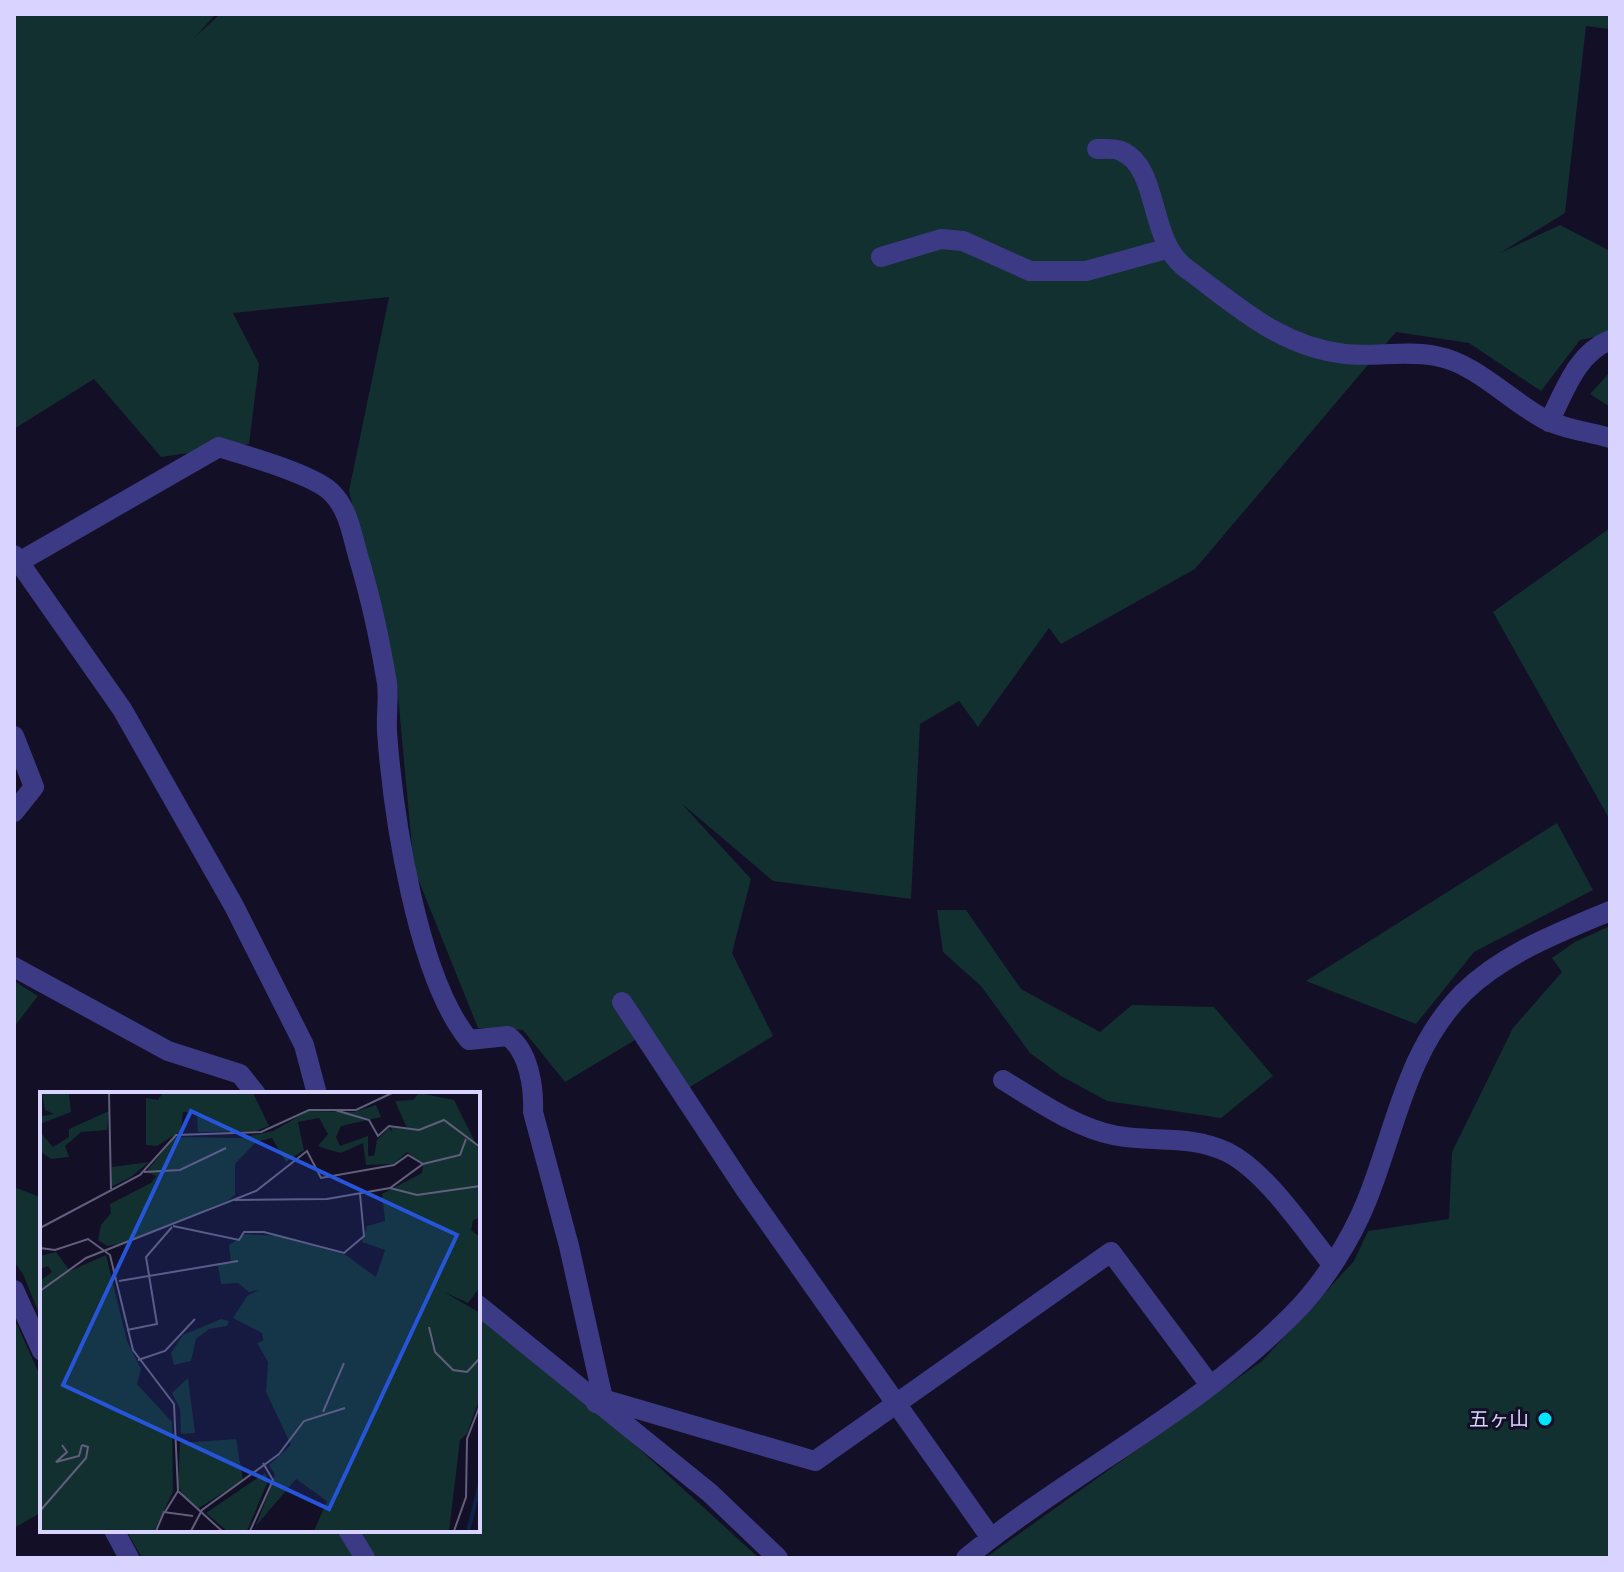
<svg xmlns="http://www.w3.org/2000/svg" width="1624" height="1572" viewBox="0 0 1624 1572" font-family="'Archivo Narrow','Noto Sans JP',sans-serif">
<rect width="100%" height="100%" fill="#130f26"/>
<!-- green -->
<path fill="#12302f" d="M 14,14 L 216,14 L 195,37 L 220,14 L 1610,14 L 1610,29 L 1586,26 L 1565,213 L 1500,253 L 1560,225 L 1610,251 L 1610,334 L 1580,340 L 1541,391 L 1469,343 L 1396,332 L 1195,569 L 1061,644 L 1049,628 L 978,727 L 959,701 L 920,724 L 911,899 L 773,881 L 681,803 L 751,879 L 732,953 L 773,1036 L 685,1090 L 650,1031 L 565,1082 L 523,1030 L 478,1028 L 414,869 L 397,685 L 349,491 L 389,297 L 233,313 L 259,364 L 249,444 L 161,457 L 94,379 L 14,429 Z
M 1610,372 L 1610,407 L 1590,394 Z
M 1610,528 L 1610,820 L 1493,612 Z
M 1557,823 L 1593,890 L 1474,952 L 1416,1024 L 1306,981 Z
M 937,910 L 966,910 L 1021,989 L 1100,1032 L 1132,1005 L 1214,1007 L 1273,1076 L 1221,1118 L 1107,1101 L 1061,1076 L 1030,1053 L 981,986 L 943,952 Z
M 1610,926 L 1610,1558 L 985,1558 L 1262,1361 L 1354,1261 L 1368,1231 L 1449,1219 L 1452,1152 L 1513,1028 L 1562,972 L 1552,958 L 1575,942 Z
M 14,981 L 38,996 L 14,1027 Z
M 14,1187 L 42,1198 L 42,1321 L 23,1274 L 14,1262 Z
M 478,1317 L 569,1385 L 759,1558 L 142,1558 L 126,1530 L 478,1530 Z
M 14,1318 L 42,1380 L 42,1512 L 14,1528 Z"/>
<g fill="none" stroke-linecap="round" stroke-linejoin="round">
<!-- minor -->
<path stroke="#3d3a85" stroke-width="20" d="M 1097,149 C 1104,149 1115,148 1121,151 C 1161,168 1147,241 1187,269 C 1236,305 1280,347 1345,354 C 1374,357 1407,350 1436,356 C 1478,364 1509,401 1546,420 C 1564,429 1590,432 1610,438
M 881,257 L 941,239 L 963,241 L 1030,271 L 1086,271 L 1166,249
M 1549,422 C 1565,391 1576,354 1610,340
M 14,555 L 122,709 L 234,906 L 304,1045 L 317,1094
M 19,562 L 219,447 C 246,456 313,474 331,492 C 349,509 352,536 359,559 C 371,599 380,641 387,683 C 389,699 386,716 387,732 C 393,814 417,977 469,1040 L 508,1036 C 529,1052 534,1087 533,1112 L 569,1246 L 603,1399
M 14,736 L 34,787 L 14,812
M 14,967 L 168,1051 L 240,1074 L 256,1094
M 622,1002 L 745,1189 L 991,1538
M 1003,1080 C 1036,1100 1074,1127 1113,1135 C 1151,1143 1190,1134 1227,1152 C 1267,1172 1304,1230 1332,1264
M 14,1290 L 42,1351
M 478,1305 L 710,1493 L 778,1558
M 596,1403 L 603,1399 L 815,1461 L 1111,1252 L 1210,1385
M 114,1530 L 129,1558
M 348,1530 L 365,1558
M 966,1558 C 1070,1473 1196,1412 1291,1316 C 1322,1286 1351,1240 1367,1200 C 1396,1128 1406,1051 1463,993 C 1504,953 1558,933 1610,911"/>
</g>
<!-- markers -->
<circle fill="#00e5ff" stroke="#130f26" stroke-width="3" cx="1545" cy="1419" r="8"/>
<g text-anchor="middle" stroke-width="6" stroke-linejoin="round" paint-order="stroke">
<!-- poi labels -->
<g font-size="20" fill="#d9d4ff" stroke="#130f26" text-anchor="end">
<text x="1529" y="1426">五ヶ山</text>
</g>
</g>
<!-- overview -->
<g transform="translate(40 1092)">
<rect width="440" height="440" fill="#130f26"/>
<path d="M 2,1 L 29,1 L 31,20 L 0,32 L 2,24 L 14,22 L 5,18 ZM 123,1 L 213,1 L 229,34 L 216,39 L 158,40 L 157,21 L 143,20 L 141,39 L 117,54 L 106,53 L 106,6 L 118,8 ZM 379,1 L 414,8 L 440,60 L 440,126 L 433,128 L 431,138 L 440,145 L 440,195 L 428,211 L 404,200 L 440,221 L 440,305 L 427,342 L 420,348 L 409,439 L 274,439 L 287,409 L 256,387 L 216,434 L 235,383 L 229,373 L 251,353 L 226,300 L 228,270 L 217,251 L 223,249 L 222,241 L 193,226 L 207,204 L 219,198 L 209,200 L 198,191 L 181,192 L 178,173 L 191,171 L 189,153 L 205,142 L 237,144 L 306,163 L 336,185 L 345,158 L 322,150 L 327,134 L 345,129 L 342,102 L 382,81 L 383,72 L 367,60 L 354,72 L 326,73 L 323,51 L 301,61 L 289,58 L 278,54 L 288,42 L 279,26 L 258,30 L 264,58 L 246,70 L 232,46 L 216,50 L 195,72 L 195,103 L 189,108 L 86,151 L 67,154 L 58,148 L 61,133 L 71,121 L 70,112 L 111,91 L 116,84 L 106,80 L 135,45 L 200,46 L 233,39 L 268,19 L 314,20 L 336,13 L 341,25 L 301,34 L 296,45 L 300,54 L 328,44 L 328,64 L 334,64 L 337,48 L 349,36 L 352,40 L 351,35 L 367,36 L 355,9 L 373,8 ZM 69,19 L 67,38 L 41,40 L 25,54 L 29,65 L 11,67 L 0,59 L 0,40 L 13,55 L 29,45 L 29,37 ZM 109,70 L 91,85 L 71,95 L 72,75 ZM 16,160 L 30,179 L 66,163 L 87,249 L 101,277 L 97,292 L 132,330 L 133,400 L 114,439 L 0,439 L 0,189 L 12,180 L 8,174 L 0,177 L 0,164 ZM 181,227 L 189,229 L 187,234 L 169,237 L 156,247 L 151,269 L 134,273 L 131,261 L 143,243 ZM 148,286 L 155,341 L 141,342 L 140,317 L 132,301 ZM 196,347 L 203,388 L 159,416 L 147,409 L 138,394 L 140,351 ZM 225,381 L 228,389 L 207,439 L 187,439 L 166,421 Z" fill="#12302f"/>
<path fill="none" stroke="#0c2248" stroke-width="4" d="M 428,439 L 440,392"/>
<path fill="none" stroke="#625e7d" stroke-width="2" d="M 69,1 L 71,97M 295,18 L 329,28 L 338,44 L 349,34 L 379,38 L 404,28 L 440,55M 104,80 L 140,78 L 186,56M 350,96 L 377,103 L 440,94M 194,108 L 287,107 L 350,96 L 383,72 L 420,63 L 426,47M 133,134 L 199,148 L 204,140 L 224,140 L 304,161 L 324,144 L 320,102M 0,136 L 100,83 L 136,43 L 221,40 L 269,18 L 316,18 L 352,1M 0,156 L 15,158 L 48,147 L 70,163 L 93,258 L 134,312 L 138,399 L 182,439M 79,189 L 198,169M 0,199 L 46,166 L 216,99 L 267,59 L 281,86 L 354,73 L 368,63 L 383,72M 389,235 L 395,260 L 413,278 L 427,280 L 440,266M 87,238 L 117,232 L 106,165 L 132,135M 98,268 L 125,259 L 155,227M 283,320 L 304,271M 22,353 L 27,360 L 16,370 L 39,364 L 42,353M 0,419 L 46,366 L 48,355 L 42,353M 125,420 L 138,399M 116,439 L 124,420 L 153,424M 151,439 L 162,418 L 239,362 L 264,329 L 305,316M 210,439 L 233,388 L 223,371M 414,439 L 426,405 L 427,347 L 440,313"/>
<path fill="#2655da" fill-opacity="0.15" stroke="#2655da" stroke-width="4" d="M 151,19 L 417,143 L 289,417 L 23,293 Z"/>
<rect width="440" height="440" fill="none" stroke="#d9d4ff" stroke-width="4"/>
</g>
<!-- border -->
<rect width="1624" height="1572" fill="none" stroke="#d9d4ff" stroke-width="32"/>
</svg>
